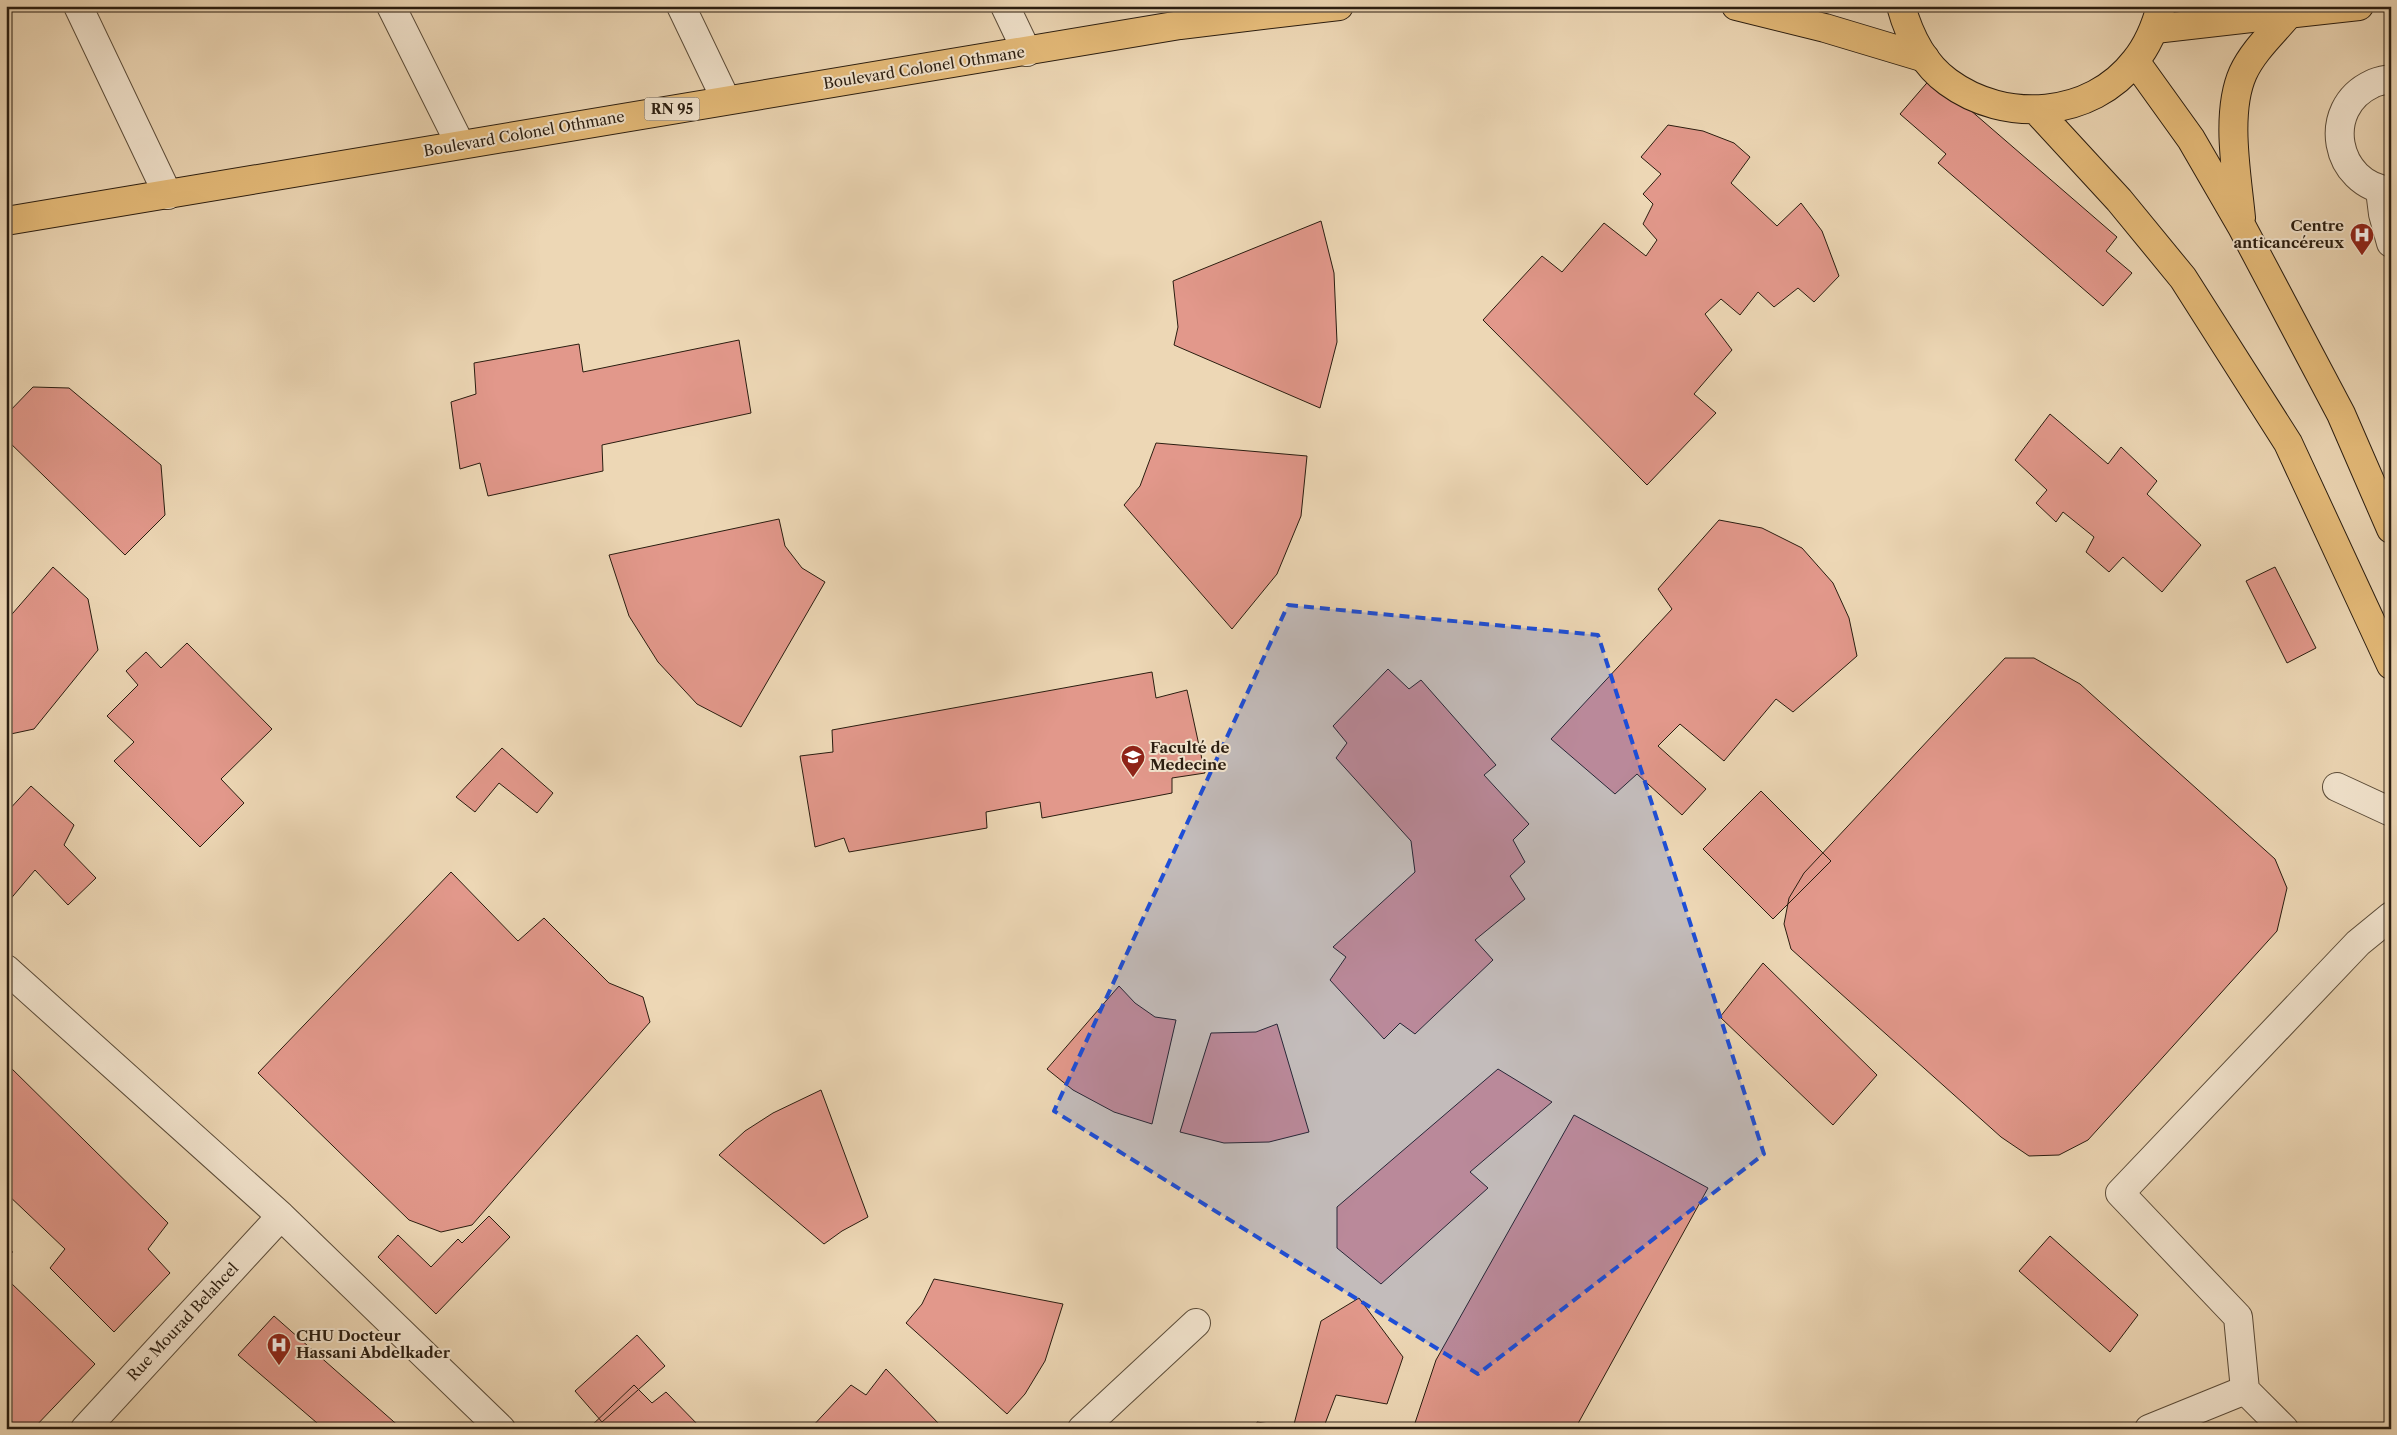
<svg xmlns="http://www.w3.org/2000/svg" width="2397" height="1435" viewBox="0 0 2397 1435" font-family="'Libre Caslon Text',serif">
<rect width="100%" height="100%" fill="#edd7b5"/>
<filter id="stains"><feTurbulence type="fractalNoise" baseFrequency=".004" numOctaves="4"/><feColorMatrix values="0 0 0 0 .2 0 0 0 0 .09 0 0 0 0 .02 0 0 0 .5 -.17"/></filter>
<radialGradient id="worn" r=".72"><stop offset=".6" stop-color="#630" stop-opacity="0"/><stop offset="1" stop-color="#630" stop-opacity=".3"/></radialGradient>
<!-- building -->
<path fill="#e2988b" stroke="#2a1d10" d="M 1932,77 L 2117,237 L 2106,251 L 2132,273 L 2103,306 L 1938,163 L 1946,154 L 1900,114 Z
M 1668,125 L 1703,131 L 1734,143 L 1750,157 L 1731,183 L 1777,226 L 1801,203 L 1822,231 L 1839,276 L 1814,302 L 1798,288 L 1774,307 L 1758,292 L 1740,315 L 1721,299 L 1705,314 L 1732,350 L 1694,394 L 1716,413 L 1647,485 L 1483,320 L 1542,256 L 1562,272 L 1604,223 L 1646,256 L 1657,240 L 1643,224 L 1653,204 L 1643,194 L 1661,174 L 1641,157 Z
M 1321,221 L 1334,273 L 1337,342 L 1320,408 L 1174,345 L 1178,327 L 1173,281 Z
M 739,340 L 751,413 L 602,445 L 603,471 L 488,496 L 480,463 L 460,469 L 451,402 L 476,394 L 474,363 L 579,344 L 583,372 Z
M 33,387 L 69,388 L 161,465 L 165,515 L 125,555 L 6,439 L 6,415 Z
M 2050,414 L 2108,464 L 2121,447 L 2157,481 L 2147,494 L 2201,545 L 2162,592 L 2123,557 L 2109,572 L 2086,552 L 2094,537 L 2063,512 L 2056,522 L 2036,503 L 2047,490 L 2015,460 Z
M 1156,443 L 1307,456 L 1301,516 L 1277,574 L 1232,629 L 1124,505 L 1140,486 Z
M 779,519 L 785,546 L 802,568 L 825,582 L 741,727 L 697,704 L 658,662 L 629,616 L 609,555 Z
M 1719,520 L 1762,528 L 1802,548 L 1833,583 L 1849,618 L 1857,656 L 1793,712 L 1776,699 L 1724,761 L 1680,724 L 1658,746 L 1706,789 L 1682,815 L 1637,774 L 1615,794 L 1551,739 L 1672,609 L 1658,589 Z
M 53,567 L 88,599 L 98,650 L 34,729 L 6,735 L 6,621 Z
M 2275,567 L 2316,648 L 2287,663 L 2246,581 Z
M 187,643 L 272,729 L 221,779 L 244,803 L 200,847 L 114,761 L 134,742 L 107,716 L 138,685 L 126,671 L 146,652 L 161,668 Z
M 2005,658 L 2034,658 L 2080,684 L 2275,859 L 2287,888 L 2277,931 L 2088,1140 L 2059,1155 L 2029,1156 L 2001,1137 L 1791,949 L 1784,924 L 1789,898 L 1804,873 Z
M 1388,669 L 1409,689 L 1421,680 L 1496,765 L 1484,775 L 1529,824 L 1513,840 L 1525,862 L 1510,876 L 1525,899 L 1475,940 L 1493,960 L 1415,1034 L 1400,1023 L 1384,1039 L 1330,980 L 1346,957 L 1333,947 L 1415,872 L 1411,841 L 1336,758 L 1347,743 L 1333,726 Z
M 1152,672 L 1156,698 L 1187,690 L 1205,773 L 1172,778 L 1172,793 L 1042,818 L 1040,802 L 986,812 L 987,828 L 849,852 L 844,838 L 815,847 L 800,756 L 833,752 L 832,730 Z
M 502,748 L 553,793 L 537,813 L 499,783 L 475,812 L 456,797 Z
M 31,786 L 74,825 L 64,845 L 96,878 L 68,905 L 35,870 L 8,902 L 6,901 L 6,813 Z
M 1761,791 L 1831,861 L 1773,919 L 1703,849 Z
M 451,872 L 518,941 L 544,918 L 609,983 L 643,997 L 650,1022 L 472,1225 L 441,1232 L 409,1220 L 258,1073 Z
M 1763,963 L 1877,1075 L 1833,1125 L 1720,1017 Z
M 1119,986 L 1135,1003 L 1155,1017 L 1176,1020 L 1152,1124 L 1114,1112 L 1073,1090 L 1047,1069 Z
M 1277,1024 L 1309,1132 L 1269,1142 L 1224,1143 L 1180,1132 L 1211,1033 L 1256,1032 Z
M 6,1063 L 168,1223 L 148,1249 L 170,1273 L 114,1332 L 50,1268 L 65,1249 L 6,1193 Z
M 1498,1069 L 1552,1102 L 1470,1172 L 1488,1188 L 1381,1284 L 1337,1248 L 1337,1207 Z
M 821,1090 L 868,1217 L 842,1231 L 824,1244 L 719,1155 L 745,1131 L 773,1113 Z
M 1574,1115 L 1708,1188 L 1575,1429 L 1423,1429 L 1414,1426 L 1436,1360 Z
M 489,1216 L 510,1237 L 436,1314 L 378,1257 L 398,1235 L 431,1267 L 458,1239 L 462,1243 Z
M 2050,1236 L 2138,1315 L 2110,1352 L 2019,1271 Z
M 6,1245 L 13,1252 L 6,1258 Z
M 934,1279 L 1063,1304 L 1045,1361 L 1025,1394 L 1007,1414 L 906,1323 L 922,1304 Z
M 10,1282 L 95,1364 L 33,1429 L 6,1429 L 6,1287 Z
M 1359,1298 L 1403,1357 L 1387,1404 L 1336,1395 L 1323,1429 L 1256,1429 L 1257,1422 L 1293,1428 L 1321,1321 Z
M 274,1316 L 402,1429 L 324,1429 L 238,1355 Z
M 637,1335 L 665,1366 L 602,1422 L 575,1391 Z
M 886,1369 L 940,1425 L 937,1429 L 810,1429 L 851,1385 L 866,1395 Z
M 634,1385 L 652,1403 L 666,1392 L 702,1429 L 588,1429 Z"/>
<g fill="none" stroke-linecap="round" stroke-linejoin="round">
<defs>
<path id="minor" d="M 78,6 L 168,195
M 391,6 L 460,144
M 681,6 L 726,100
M 1005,6 L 1027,52
M 2391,79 C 2385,80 2377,81 2372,84 C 2320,108 2334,185 2391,191
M 2380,190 L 2383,214 L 2391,243
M 2337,787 L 2391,812
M 6,969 L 281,1216 L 501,1429
M 85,1429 L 281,1216
M 1082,1429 L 1196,1323
M 2149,1429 L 2245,1390
M 2284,1429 L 2245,1390 L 2238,1317 L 2120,1193 L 2358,943 L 2391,916"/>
<path id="major" d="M 1736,6 L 1825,28 L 1925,58
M 2155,29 L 2359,6
M 6,221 L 1180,25 L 1339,6"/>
<path id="highway" d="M 1901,6 C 1909,35 1923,64 1948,82 C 2005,124 2091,118 2135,61 C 2148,45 2156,25 2161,6
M 2135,61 L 2191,139 L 2242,227 L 2341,414 L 2391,529
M 2037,111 L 2119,200 L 2183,278 L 2288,443 L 2391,665
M 2241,218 C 2237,175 2225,113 2243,73 C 2253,51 2273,33 2288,15"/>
</defs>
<!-- minor casing -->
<use href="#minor" stroke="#5b4c39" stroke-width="30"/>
<!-- major casing -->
<use href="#major" stroke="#2a1d10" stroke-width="30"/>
<!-- highway casing -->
<use href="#highway" stroke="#2a1d10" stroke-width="30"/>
<!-- minor -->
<use href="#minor" stroke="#f3e5cf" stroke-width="28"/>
<!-- major -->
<use href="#major" stroke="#e6bc7a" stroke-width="28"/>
<!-- highway -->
<use href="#highway" stroke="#e6bc7a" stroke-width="28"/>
</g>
<!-- marked area -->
<path fill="#1d4ed8" fill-opacity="0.2" stroke="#1d4ed8" stroke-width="4" stroke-dasharray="10 6" stroke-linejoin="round" d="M 1288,605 L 1598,635 L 1764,1154 L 1478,1374 L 1054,1111 Z"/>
<!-- icons -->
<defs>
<symbol id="hospital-pin" viewBox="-11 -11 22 30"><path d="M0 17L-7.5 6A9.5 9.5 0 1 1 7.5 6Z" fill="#8f2418" stroke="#f3e5cf"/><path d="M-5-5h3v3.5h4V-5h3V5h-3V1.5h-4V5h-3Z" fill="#fff"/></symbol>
<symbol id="university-pin" viewBox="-11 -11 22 30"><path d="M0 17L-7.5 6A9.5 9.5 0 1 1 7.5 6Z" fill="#8f2418" stroke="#f3e5cf"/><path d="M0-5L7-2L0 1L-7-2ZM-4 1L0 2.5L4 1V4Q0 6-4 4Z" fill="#fff"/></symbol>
</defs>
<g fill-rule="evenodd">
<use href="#hospital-pin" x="2348" y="221" width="28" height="38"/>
<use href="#university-pin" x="1119" y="743" width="28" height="38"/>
<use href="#hospital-pin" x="265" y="1331" width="28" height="38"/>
</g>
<g text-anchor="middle" stroke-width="4" stroke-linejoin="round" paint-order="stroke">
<!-- shield labels -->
<rect fill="#f3e5cf" stroke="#665949" stroke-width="1" x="644.5" y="97.5" width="55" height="23" rx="4"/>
<g font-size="14" font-weight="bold" fill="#2a1d10">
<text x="672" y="114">RN 95</text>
</g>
<!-- street labels -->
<g font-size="15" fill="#2a1d10" stroke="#f3e5cf">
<text transform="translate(924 68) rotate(-9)" y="5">Boulevard Colonel Othmane</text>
<text transform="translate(524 134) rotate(-10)" y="5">Boulevard Colonel Othmane</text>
<text transform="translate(183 1322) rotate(-47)" y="5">Rue Mourad Belahcel</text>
</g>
<!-- poi labels -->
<g font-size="15" font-weight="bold" fill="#2a1d10" stroke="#f3e5cf" text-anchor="start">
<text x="2344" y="231" text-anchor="end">Centre<tspan x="2344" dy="17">anticancéreux</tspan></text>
<text x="1150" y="753">Faculté de<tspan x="1150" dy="17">Medecine</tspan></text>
<text x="296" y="1341">CHU Docteur<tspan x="296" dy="17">Hassani Abdelkader</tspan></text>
</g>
</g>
<!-- margin -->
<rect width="2397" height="1435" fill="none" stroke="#edd7b5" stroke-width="25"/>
<rect x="8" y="8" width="2382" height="1420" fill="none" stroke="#2a1d10" stroke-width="2.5"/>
<rect x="12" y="12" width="2372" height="1410" fill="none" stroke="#2a1d10"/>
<rect width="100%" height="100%" filter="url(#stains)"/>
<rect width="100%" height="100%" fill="url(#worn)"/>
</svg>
